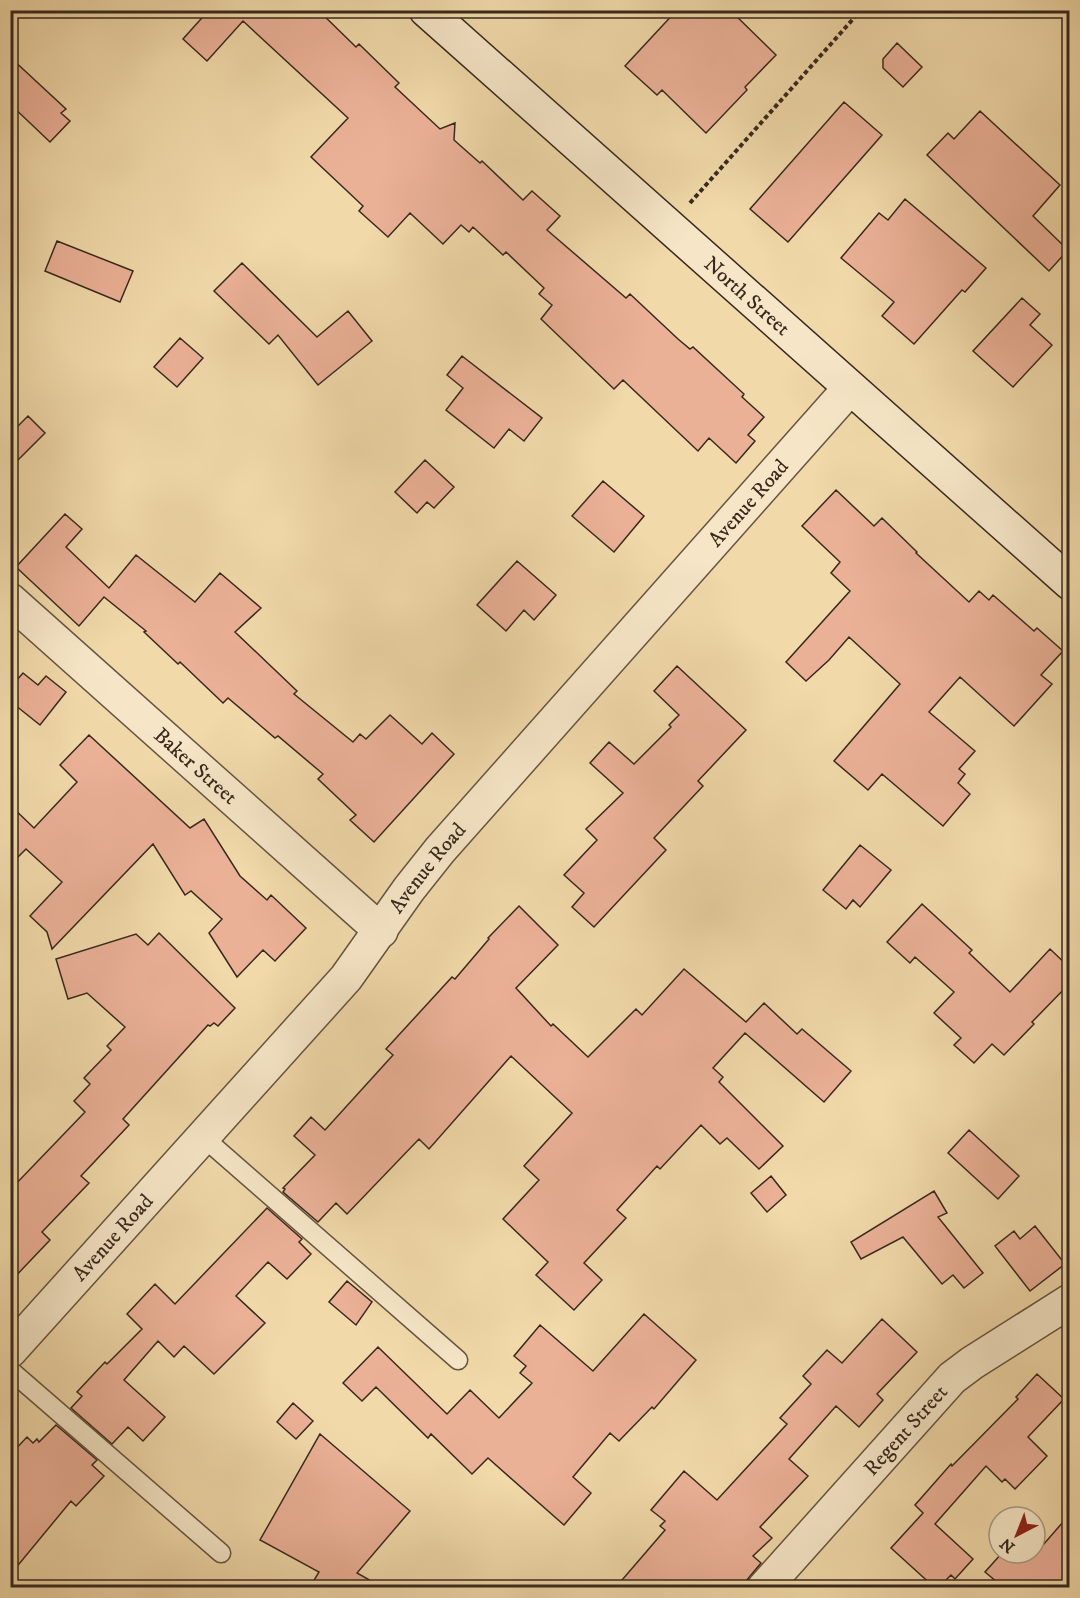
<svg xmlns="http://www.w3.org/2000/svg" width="1080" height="1598" viewBox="0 0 1080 1598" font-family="'IM FELL DW Pica',serif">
<rect width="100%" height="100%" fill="#f1d9a9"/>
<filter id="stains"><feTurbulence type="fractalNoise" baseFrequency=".00333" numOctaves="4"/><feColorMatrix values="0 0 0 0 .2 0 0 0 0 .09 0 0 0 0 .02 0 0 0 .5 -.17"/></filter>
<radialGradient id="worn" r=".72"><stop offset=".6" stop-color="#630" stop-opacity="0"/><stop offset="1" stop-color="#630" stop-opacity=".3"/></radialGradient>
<!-- building -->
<path fill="#ebb197" stroke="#38291e" stroke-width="1.5" d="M 209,10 L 318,10 L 356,47 L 359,44 L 399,83 L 395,87 L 440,129 L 455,123 L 454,140 L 480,163 L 482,161 L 523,200 L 532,191 L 560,216 L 547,230 L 626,298 L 630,294 L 678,339 L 690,349 L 693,347 L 744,394 L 742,397 L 764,417 L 748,435 L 755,441 L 736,463 L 709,438 L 698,451 L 623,380 L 614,389 L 541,319 L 552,305 L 539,294 L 544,288 L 506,252 L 503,255 L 473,227 L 469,232 L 461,225 L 443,244 L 410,213 L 388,237 L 359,211 L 363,206 L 311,157 L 348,118 L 243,21 L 207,61 L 183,39 Z
M 677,10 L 730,10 L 776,55 L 745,87 L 747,90 L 706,133 L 662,90 L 657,95 L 625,66 Z
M 897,43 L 922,67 L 903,87 L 883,68 L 883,59 Z
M 10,57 L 66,109 L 61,113 L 70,121 L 50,142 L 10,104 Z
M 844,102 L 882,135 L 788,242 L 750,209 Z
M 980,111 L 1060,185 L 1033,216 L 1068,250 L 1049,271 L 927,155 L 948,133 L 954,139 Z
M 905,199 L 986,268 L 965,292 L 962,290 L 914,344 L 882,316 L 894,302 L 841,258 L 879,213 L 888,220 Z
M 57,241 L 133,271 L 120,302 L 45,271 Z
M 242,263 L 317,337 L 348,311 L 372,341 L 318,385 L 278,335 L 269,344 L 214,291 Z
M 1022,298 L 1040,314 L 1030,325 L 1052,345 L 1013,387 L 973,351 Z
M 180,338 L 203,358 L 177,387 L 154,367 Z
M 462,356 L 542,418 L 524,441 L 509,429 L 494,448 L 446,410 L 463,388 L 447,375 Z
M 28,416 L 45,433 L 10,468 L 10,434 Z
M 425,460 L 454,487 L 434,508 L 427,502 L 417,513 L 395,492 Z
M 603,481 L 644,516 L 614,552 L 572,516 Z
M 836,490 L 874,526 L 882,518 L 917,552 L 916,553 L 969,602 L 979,591 L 989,600 L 993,595 L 1034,631 L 1037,628 L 1063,651 L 1041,675 L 1052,684 L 1014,726 L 960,677 L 929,712 L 975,751 L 959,769 L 965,774 L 958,783 L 970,794 L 943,826 L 882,774 L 868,790 L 834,761 L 900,684 L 849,637 L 829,660 L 806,681 L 786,662 L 850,591 L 831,573 L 840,562 L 802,526 Z
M 65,514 L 82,529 L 66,547 L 109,588 L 136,555 L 195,602 L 220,573 L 261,608 L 235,632 L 297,691 L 294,694 L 353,742 L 360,734 L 366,739 L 390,715 L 422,744 L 432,733 L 454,754 L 374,842 L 350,820 L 356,815 L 318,779 L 323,774 L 278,736 L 275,738 L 228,698 L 223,703 L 180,662 L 178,664 L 144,632 L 146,631 L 104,597 L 79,626 L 16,567 Z
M 517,561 L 556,595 L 534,620 L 524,610 L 506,631 L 477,605 Z
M 677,666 L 746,730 L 698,781 L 703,786 L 654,838 L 666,850 L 594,927 L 572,907 L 584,893 L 564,875 L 597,840 L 586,829 L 623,793 L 590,763 L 609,742 L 634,764 L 671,727 L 669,725 L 679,715 L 654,691 Z
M 23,673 L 38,685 L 46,676 L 66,692 L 40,725 L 10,701 L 10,688 Z
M 89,735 L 190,828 L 204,819 L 240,876 L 267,900 L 271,895 L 306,928 L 275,961 L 263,950 L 237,977 L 209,933 L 222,919 L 191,891 L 185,895 L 153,844 L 52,949 L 47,932 L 30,916 L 62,882 L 26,849 L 10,865 L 10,805 L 34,828 L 77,782 L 60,765 Z
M 860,845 L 891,870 L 860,907 L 853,900 L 846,909 L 823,890 Z
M 922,904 L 972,950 L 969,953 L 1010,992 L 1050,949 L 1070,968 L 1070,983 L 1032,1022 L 1034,1024 L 1004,1055 L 992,1044 L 974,1063 L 954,1045 L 961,1038 L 934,1013 L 954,992 L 915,957 L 910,963 L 887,942 Z
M 519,906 L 558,945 L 516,988 L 551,1026 L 553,1024 L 588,1057 L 636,1009 L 642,1015 L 684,969 L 746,1022 L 764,1003 L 797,1034 L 802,1029 L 851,1071 L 824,1102 L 745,1033 L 713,1068 L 723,1077 L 719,1082 L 783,1146 L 759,1169 L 727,1138 L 720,1144 L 701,1125 L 660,1169 L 657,1166 L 617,1210 L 626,1218 L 584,1263 L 602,1280 L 574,1310 L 536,1275 L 548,1262 L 503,1219 L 539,1180 L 524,1166 L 572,1113 L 511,1056 L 429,1149 L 419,1139 L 347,1214 L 336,1203 L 318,1222 L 283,1192 L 285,1189 L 283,1188 L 315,1155 L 294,1136 L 311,1117 L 325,1130 L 393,1055 L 386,1049 L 452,977 L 455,979 L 489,939 L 488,938 Z
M 159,933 L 235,1008 L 218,1026 L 214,1023 L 210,1026 L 208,1025 L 123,1119 L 129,1125 L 81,1176 L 89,1183 L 42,1232 L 50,1240 L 10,1282 L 10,1190 L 85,1112 L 74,1101 L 90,1084 L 84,1078 L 111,1050 L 107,1046 L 125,1027 L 87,993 L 68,999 L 56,959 L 136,934 L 148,945 Z
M 969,1130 L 1019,1176 L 998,1199 L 948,1153 Z
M 771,1176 L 786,1195 L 767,1212 L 751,1193 Z
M 934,1191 L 947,1213 L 938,1217 L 983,1273 L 964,1288 L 953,1275 L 942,1284 L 903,1237 L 861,1259 L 851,1242 Z
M 267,1208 L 302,1239 L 299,1242 L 311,1254 L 287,1279 L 268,1262 L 236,1296 L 265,1323 L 214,1374 L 184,1346 L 174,1357 L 158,1341 L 124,1380 L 165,1417 L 143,1441 L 128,1427 L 112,1444 L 71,1408 L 82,1396 L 77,1392 L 105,1362 L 107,1364 L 142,1329 L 127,1314 L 155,1284 L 175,1304 Z
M 1035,1226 L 1065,1264 L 1030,1291 L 995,1246 L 1014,1231 L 1020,1239 Z
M 347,1281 L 372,1302 L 356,1325 L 329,1302 Z
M 644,1314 L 696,1360 L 654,1409 L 652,1407 L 619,1441 L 610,1433 L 573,1477 L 591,1493 L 564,1525 L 488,1458 L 472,1474 L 431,1434 L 428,1438 L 376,1387 L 362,1401 L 343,1383 L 378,1347 L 447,1414 L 470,1390 L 499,1418 L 532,1383 L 520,1373 L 526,1366 L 514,1356 L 540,1325 L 593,1371 Z
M 882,1319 L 917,1352 L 877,1394 L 883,1400 L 859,1427 L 836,1406 L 789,1459 L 808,1476 L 760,1527 L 772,1538 L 753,1556 L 761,1563 L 741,1587 L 616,1587 L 665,1530 L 660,1526 L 665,1521 L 651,1510 L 684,1471 L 717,1500 L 787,1424 L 780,1418 L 811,1384 L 803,1376 L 827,1350 L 842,1363 Z
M 1037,1374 L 1064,1399 L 1028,1437 L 1047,1456 L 1015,1489 L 1005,1479 L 1002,1482 L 986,1466 L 935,1524 L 973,1559 L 955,1579 L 951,1575 L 939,1587 L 934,1587 L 891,1548 L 923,1513 L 915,1505 L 951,1464 L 952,1466 L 1018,1399 L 1016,1397 Z
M 293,1403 L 313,1421 L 296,1439 L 277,1422 Z
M 56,1425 L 97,1460 L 92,1465 L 104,1476 L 76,1506 L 71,1501 L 10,1575 L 10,1455 L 27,1437 L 33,1443 L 37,1439 L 39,1442 Z
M 320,1434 L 410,1511 L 357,1573 L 382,1587 L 310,1587 L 319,1572 L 260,1540 Z
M 1070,1514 L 1070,1587 L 1003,1587 L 985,1572 L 1002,1553 L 1036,1553 Z"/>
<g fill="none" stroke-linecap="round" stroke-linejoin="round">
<defs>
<path id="lane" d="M 203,1137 L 458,1360
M 10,1370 L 221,1553"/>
<g id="street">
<path id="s1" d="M 10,600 L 381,931"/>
<path id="s2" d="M 10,1351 L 346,978 L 409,889 L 440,850 L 850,388"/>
<path id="s3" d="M 764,1588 L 952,1378 L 972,1363 L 1070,1301"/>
</g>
<g id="secondary">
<path id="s4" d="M 426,10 L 1070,583"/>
</g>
</defs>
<!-- lane casing -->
<use href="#lane" stroke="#665541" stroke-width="21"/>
<!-- street casing -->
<use href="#street" stroke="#665541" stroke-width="36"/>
<!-- secondary casing -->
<use href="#secondary" stroke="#38291e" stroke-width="36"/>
<!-- path -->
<path stroke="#38291e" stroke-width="4" stroke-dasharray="4.5 3" stroke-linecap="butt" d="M 690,203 L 861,10"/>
<!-- lane -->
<use href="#lane" stroke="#f6e6c7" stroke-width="18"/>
<!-- street -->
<use href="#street" stroke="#f6e6c7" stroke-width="33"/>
<!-- secondary -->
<use href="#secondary" stroke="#f6e6c7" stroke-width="33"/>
</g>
<g text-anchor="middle" stroke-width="6" stroke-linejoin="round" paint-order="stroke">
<!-- street labels -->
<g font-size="21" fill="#38291e" stroke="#f6e6c7">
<text dy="7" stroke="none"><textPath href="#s4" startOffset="430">North Street</textPath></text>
<text dy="7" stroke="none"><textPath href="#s2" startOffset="1125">Avenue Road</textPath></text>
<text dy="7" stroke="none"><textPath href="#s1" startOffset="249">Baker Street</textPath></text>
<text dy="7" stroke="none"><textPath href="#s2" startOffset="639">Avenue Road</textPath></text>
<text dy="7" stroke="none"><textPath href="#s2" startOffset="153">Avenue Road</textPath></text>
<text dy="7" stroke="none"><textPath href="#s3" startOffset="212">Regent Street</textPath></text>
</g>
</g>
<!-- margin -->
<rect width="1080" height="1598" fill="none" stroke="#f1d9a9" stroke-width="36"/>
<rect x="12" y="12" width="1056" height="1574" fill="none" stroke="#38291e" stroke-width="3"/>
<rect x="18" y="18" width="1044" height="1562" fill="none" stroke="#38291e" stroke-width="1.5"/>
<!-- north arrow -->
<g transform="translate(1017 1535) rotate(222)"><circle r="28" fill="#f6e6c7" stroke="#aa9a83" stroke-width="1.5"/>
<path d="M0-4.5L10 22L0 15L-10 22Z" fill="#8f2418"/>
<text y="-9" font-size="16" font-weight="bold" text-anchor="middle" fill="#38291e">N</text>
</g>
<rect width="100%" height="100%" filter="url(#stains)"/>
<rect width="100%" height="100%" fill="url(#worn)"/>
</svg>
